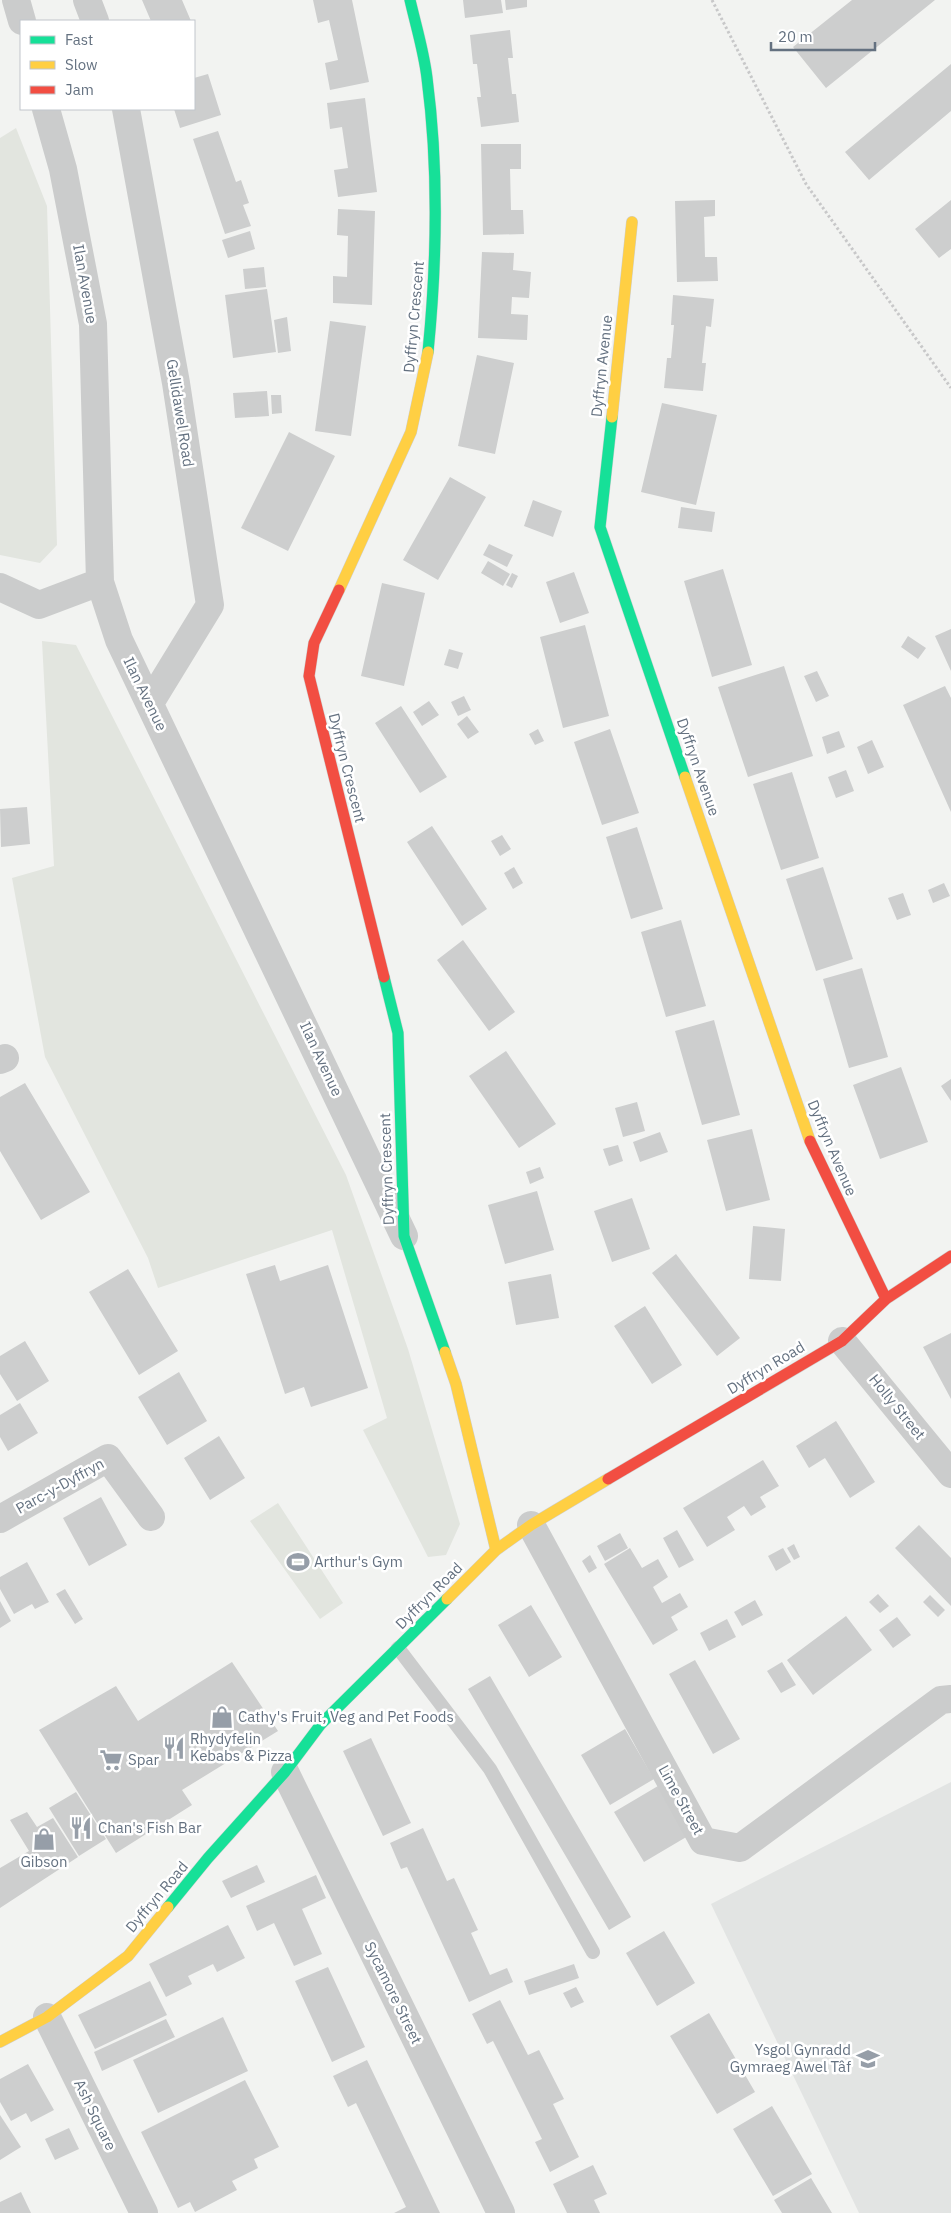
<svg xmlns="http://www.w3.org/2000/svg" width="951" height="2213" viewBox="0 0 951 2213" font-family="'IBM Plex Sans',sans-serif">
<rect width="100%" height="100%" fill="#f2f3f1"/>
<!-- built -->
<path fill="#e2e4e3" d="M 951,1782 L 951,2213 L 859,2213 L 711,1904 Z"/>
<!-- green -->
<path fill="#e2e5df" d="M 16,128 L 47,206 L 57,545 L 40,563 L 0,555 L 0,138 Z
M 42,641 L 76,645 L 346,1175 L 408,1349 L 460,1524 L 446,1555 L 428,1557 L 363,1430 L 387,1418 L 332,1230 L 158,1288 L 148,1258 L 45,1057 L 12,878 L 54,866 Z
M 278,1503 L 343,1603 L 320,1619 L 250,1521 Z"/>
<!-- building -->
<path fill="#cdcece" d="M 142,0 L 182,0 L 191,21 L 151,21 Z
M 313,0 L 352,0 L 369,82 L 330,90 L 325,63 L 338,60 L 329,20 L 318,23 Z
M 463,0 L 501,0 L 503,13 L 465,18 Z
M 505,0 L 527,0 L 527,7 L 506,10 Z
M 852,0 L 935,0 L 826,88 L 793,47 Z
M 510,30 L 513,58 L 508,58 L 512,94 L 516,94 L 519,122 L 481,127 L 477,97 L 481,97 L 477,64 L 473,64 L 470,35 Z
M 951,64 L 951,111 L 869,180 L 845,152 Z
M 208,74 L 221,115 L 180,128 L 174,109 L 194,109 L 194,78 Z
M 365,98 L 377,192 L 338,197 L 334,170 L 348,168 L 342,127 L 330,129 L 327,103 Z
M 218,131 L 236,182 L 241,180 L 249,203 L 243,205 L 251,226 L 225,234 L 193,139 Z
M 481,144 L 521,144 L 521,169 L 510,169 L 511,210 L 523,210 L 524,234 L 483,235 Z
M 715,200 L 715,216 L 704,217 L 705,257 L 717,257 L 718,281 L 677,282 L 675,201 Z
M 951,200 L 951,249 L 939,258 L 915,229 Z
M 338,209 L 375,211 L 372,305 L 333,303 L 333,276 L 347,277 L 348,236 L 337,235 Z
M 250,231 L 255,249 L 228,258 L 222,240 Z
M 482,252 L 514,253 L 513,270 L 531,272 L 529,298 L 512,297 L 511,314 L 528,315 L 527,340 L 478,338 Z
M 264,267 L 266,287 L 245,289 L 243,269 Z
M 267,289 L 276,352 L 233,358 L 225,295 Z
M 673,295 L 714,299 L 711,327 L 706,326 L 702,363 L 706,363 L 703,391 L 664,388 L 667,358 L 671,358 L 674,325 L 671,325 Z
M 287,317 L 291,351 L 278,353 L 274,320 Z
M 330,321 L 366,326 L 351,436 L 315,431 Z
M 477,355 L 514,363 L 495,454 L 458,446 Z
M 267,391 L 269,416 L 235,418 L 233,393 Z
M 271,395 L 281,395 L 282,413 L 272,414 Z
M 662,403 L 717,415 L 696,505 L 641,492 Z
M 289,432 L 335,456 L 288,551 L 241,528 Z
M 450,477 L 486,497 L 438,580 L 403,560 Z
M 533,500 L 562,511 L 553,537 L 524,526 Z
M 681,507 L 715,512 L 712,532 L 678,528 Z
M 489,544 L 513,555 L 507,567 L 483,555 Z
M 488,561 L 510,574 L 503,586 L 481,573 Z
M 723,569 L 752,665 L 712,677 L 684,581 Z
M 574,572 L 589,613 L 560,623 L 546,582 Z
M 512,573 L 518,576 L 512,588 L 506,585 Z
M 382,583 L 425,593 L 404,686 L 361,676 Z
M 585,625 L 609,716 L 563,728 L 540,637 Z
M 951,629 L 951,671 L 935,636 Z
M 908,636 L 926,648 L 918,659 L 901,647 Z
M 449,649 L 463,653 L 458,669 L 444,665 Z
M 784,666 L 813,756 L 748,777 L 718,687 Z
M 817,671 L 829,696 L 816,702 L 804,676 Z
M 945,686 L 951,698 L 951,812 L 903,705 Z
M 464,696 L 471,710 L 458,716 L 451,702 Z
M 429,701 L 439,715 L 422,726 L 413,712 Z
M 401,706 L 447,777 L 420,793 L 375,723 Z
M 467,716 L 479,732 L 468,739 L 457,724 Z
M 538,729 L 544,741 L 535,745 L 529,734 Z
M 610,729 L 639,813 L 602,825 L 574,742 Z
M 839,731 L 845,747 L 827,754 L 822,737 Z
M 872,740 L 884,767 L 868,774 L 857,747 Z
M 846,770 L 854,791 L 836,798 L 828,777 Z
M 792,772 L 819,858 L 781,870 L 753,784 Z
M 27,807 L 30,844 L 1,847 L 0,809 Z
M 432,826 L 487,909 L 462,926 L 407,842 Z
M 637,827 L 663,909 L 631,919 L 606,837 Z
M 502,835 L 511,849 L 500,856 L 491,841 Z
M 514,867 L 523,883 L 513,889 L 504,873 Z
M 823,867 L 853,959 L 816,971 L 786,879 Z
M 944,883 L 950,896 L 933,903 L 928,890 Z
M 903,893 L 911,915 L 897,920 L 888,898 Z
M 681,920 L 706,1006 L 666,1017 L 641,932 Z
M 463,940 L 515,1012 L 489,1031 L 437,960 Z
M 862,968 L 888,1057 L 849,1068 L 823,979 Z
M 714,1020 L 740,1115 L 702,1125 L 675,1031 Z
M 506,1051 L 556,1124 L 519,1148 L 469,1076 Z
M 901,1067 L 928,1142 L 880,1159 L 853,1085 Z
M 951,1079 L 951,1101 L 941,1086 Z
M 25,1083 L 90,1192 L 41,1220 L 0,1151 L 0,1097 Z
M 637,1102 L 645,1131 L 623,1137 L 615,1108 Z
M 752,1129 L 770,1200 L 726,1211 L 707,1140 Z
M 660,1132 L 668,1152 L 640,1162 L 633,1142 Z
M 618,1145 L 623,1161 L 609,1166 L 603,1149 Z
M 540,1167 L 544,1178 L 530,1184 L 526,1172 Z
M 537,1191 L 554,1250 L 505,1264 L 488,1205 Z
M 632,1198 L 650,1249 L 612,1262 L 594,1211 Z
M 753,1226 L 785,1229 L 781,1281 L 749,1279 Z
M 676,1254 L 740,1338 L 717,1356 L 652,1273 Z
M 275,1265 L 280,1281 L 328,1265 L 368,1388 L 311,1407 L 304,1387 L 285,1394 L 246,1274 Z
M 128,1269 L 178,1351 L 139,1375 L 89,1292 Z
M 551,1274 L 559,1318 L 516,1325 L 508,1282 Z
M 645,1306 L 682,1365 L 652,1384 L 614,1326 Z
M 951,1333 L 951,1399 L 923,1347 Z
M 25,1341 L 49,1381 L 17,1401 L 0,1374 L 0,1356 Z
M 179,1372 L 207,1421 L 167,1445 L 138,1397 Z
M 20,1403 L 38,1433 L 8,1451 L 0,1437 L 0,1415 Z
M 836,1421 L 875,1482 L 850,1498 L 825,1458 L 809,1468 L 796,1446 Z
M 219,1436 L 245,1478 L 210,1500 L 184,1458 Z
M 763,1460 L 779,1486 L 760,1497 L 766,1507 L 751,1516 L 744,1506 L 727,1517 L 735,1530 L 707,1547 L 683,1508 Z
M 101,1497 L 127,1545 L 89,1566 L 63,1518 Z
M 919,1525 L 951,1558 L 951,1606 L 895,1548 Z
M 677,1530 L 694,1560 L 679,1568 L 663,1538 Z
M 620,1533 L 628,1548 L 605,1561 L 597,1546 Z
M 794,1544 L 800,1557 L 794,1560 L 787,1548 Z
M 630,1548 L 642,1568 L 658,1559 L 668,1577 L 653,1587 L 662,1603 L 680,1593 L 688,1607 L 671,1617 L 678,1630 L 653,1645 L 604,1564 Z
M 783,1548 L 791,1562 L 776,1571 L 768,1556 Z
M 590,1555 L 597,1568 L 589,1573 L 582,1561 Z
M 27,1562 L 49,1602 L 35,1609 L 32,1604 L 14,1614 L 0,1589 L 0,1577 Z
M 65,1589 L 83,1619 L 75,1624 L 56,1594 Z
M 878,1594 L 889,1606 L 880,1613 L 869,1602 Z
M 930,1595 L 945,1610 L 938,1617 L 923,1602 Z
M 755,1600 L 763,1615 L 742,1626 L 734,1612 Z
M 0,1601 L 11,1621 L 0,1628 Z
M 531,1605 L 562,1657 L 529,1677 L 498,1625 Z
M 846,1616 L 872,1650 L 813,1695 L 787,1660 Z
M 897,1617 L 911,1635 L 893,1648 L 879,1630 Z
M 727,1619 L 736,1637 L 709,1651 L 700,1633 Z
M 695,1660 L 740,1739 L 713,1754 L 669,1674 Z
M 232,1662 L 278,1731 L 182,1790 L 192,1805 L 116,1853 L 39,1730 L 116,1686 L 138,1721 Z
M 782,1662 L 796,1685 L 781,1693 L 767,1671 Z
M 490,1676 L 631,1917 L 609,1930 L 468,1689 Z
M 625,1729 L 654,1779 L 610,1805 L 581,1755 Z
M 371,1738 L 411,1823 L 383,1836 L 343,1751 Z
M 658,1786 L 688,1836 L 644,1862 L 614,1812 Z
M 76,1792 L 106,1839 L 79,1856 L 49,1808 Z
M 27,1812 L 37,1827 L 53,1818 L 78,1857 L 0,1908 L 0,1868 L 29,1851 L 10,1820 Z
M 423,1828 L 447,1881 L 454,1878 L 478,1930 L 471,1933 L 490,1975 L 507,1968 L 513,1982 L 469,2002 L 407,1867 L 401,1869 L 390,1843 Z
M 257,1865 L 265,1882 L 231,1898 L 222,1881 Z
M 316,1875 L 326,1898 L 302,1909 L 322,1954 L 294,1966 L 274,1923 L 257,1931 L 246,1906 Z
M 228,1925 L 245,1958 L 217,1972 L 213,1964 L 188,1976 L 192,1984 L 166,1997 L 149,1964 Z
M 664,1931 L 695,1983 L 657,2006 L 626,1953 Z
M 574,1964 L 579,1978 L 529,1995 L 524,1981 Z
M 328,1967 L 365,2047 L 332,2062 L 295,1981 Z
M 150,1981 L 167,2015 L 95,2049 L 78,2015 Z
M 576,1987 L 584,2002 L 571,2008 L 563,1993 Z
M 500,2000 L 528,2055 L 539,2050 L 564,2099 L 553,2104 L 579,2157 L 550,2172 L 535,2142 L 542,2139 L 493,2041 L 487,2044 L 472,2014 Z
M 709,2013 L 755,2092 L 717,2114 L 670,2036 Z
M 223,2017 L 248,2071 L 158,2113 L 133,2060 Z
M 166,2019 L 175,2037 L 102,2071 L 94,2052 Z
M 367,2060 L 387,2102 L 440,2213 L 394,2213 L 406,2207 L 356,2103 L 348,2107 L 333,2076 Z
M 28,2064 L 54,2110 L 31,2122 L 26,2113 L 11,2121 L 0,2102 L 0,2079 Z
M 245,2080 L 279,2147 L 254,2159 L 258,2168 L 232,2181 L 237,2190 L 195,2212 L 190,2202 L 178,2208 L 141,2132 Z
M 772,2106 L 812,2174 L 773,2196 L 733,2129 Z
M 0,2115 L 21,2147 L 0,2160 Z
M 69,2128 L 79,2149 L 55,2160 L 45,2139 Z
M 593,2165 L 607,2194 L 594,2200 L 600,2213 L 567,2213 L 553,2184 Z
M 811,2178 L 832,2213 L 782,2213 L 774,2200 Z
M 21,2192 L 31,2213 L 0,2213 L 0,2202 Z"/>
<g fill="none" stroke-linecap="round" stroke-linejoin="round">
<defs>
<path id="fast" d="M 410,0 C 416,26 424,52 427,78 C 439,170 437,261 428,352
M 612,417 L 600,527 L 685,777
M 384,977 L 398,1033 L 404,1236 L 445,1352
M 168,1907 L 208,1858 L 285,1772 L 321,1724 L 447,1599"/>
<path id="slow" d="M 612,417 L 632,222
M 339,590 L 411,432 L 428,352
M 685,777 L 810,1141
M 445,1352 L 456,1384 L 496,1550
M 447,1599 L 496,1550 L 531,1525 L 608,1479
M 0,2042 L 47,2017 L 128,1956 L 168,1907"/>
<path id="jam" d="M 339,590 L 314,643 L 309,676 L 384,977
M 810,1141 L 886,1299
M 608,1479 L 842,1341 L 886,1299 L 951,1256"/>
</defs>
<!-- fast casing -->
<use href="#fast" stroke="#cecfcf" stroke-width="12"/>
<!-- slow casing -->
<use href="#slow" stroke="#cecfcf" stroke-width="12"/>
<!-- jam casing -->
<use href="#jam" stroke="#cecfcf" stroke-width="12"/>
<!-- path -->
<path stroke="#c8c8c9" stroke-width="3" stroke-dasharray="2.5 2.5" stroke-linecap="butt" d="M 712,0 L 806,184 L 951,388"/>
<!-- lane -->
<path stroke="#cbcccc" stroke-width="14" d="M 398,1648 L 490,1769 L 593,1952"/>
<!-- street -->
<path stroke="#cbcccc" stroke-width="28" d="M 16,0 L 22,21
M 87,0 L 95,21
M 46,109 L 63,169 L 93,324 L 100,582 L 119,640 L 404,1236
M 126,109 L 176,383 L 210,605 L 150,703
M 0,587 L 39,605 L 100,582
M 0,1060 L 5,1058
M 842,1341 L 951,1474
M 0,1519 L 108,1458 L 151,1517
M 531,1525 L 703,1841 L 740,1848 L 941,1700 L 951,1699
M 285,1772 L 501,2213
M 47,2017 L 144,2213"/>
<!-- fast -->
<use href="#fast" stroke="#16e098" stroke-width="11"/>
<!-- slow -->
<use href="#slow" stroke="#ffcf43" stroke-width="11"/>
<!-- jam -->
<use href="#jam" stroke="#f24e42" stroke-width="11"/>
</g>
<!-- icons -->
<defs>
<symbol id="stadium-bare" viewBox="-9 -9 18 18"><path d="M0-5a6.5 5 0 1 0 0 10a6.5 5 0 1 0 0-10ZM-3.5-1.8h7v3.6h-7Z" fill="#969ea8" stroke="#fff" stroke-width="2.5" paint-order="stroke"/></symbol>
<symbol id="shop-bare" viewBox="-9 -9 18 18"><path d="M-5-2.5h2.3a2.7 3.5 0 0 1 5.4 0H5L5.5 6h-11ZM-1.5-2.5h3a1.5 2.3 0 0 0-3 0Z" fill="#969ea8" stroke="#fff" stroke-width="2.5" paint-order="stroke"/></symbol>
<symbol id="restaurant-bare" viewBox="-9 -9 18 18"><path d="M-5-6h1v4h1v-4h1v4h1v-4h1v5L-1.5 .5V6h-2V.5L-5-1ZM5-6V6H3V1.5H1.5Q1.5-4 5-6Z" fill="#969ea8" stroke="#fff" stroke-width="2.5" paint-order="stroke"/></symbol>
<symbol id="supermarket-bare" viewBox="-9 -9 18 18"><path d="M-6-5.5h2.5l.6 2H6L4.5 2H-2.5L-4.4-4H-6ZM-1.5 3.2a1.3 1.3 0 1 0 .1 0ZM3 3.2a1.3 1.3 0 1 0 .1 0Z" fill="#969ea8" stroke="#fff" stroke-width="2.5" paint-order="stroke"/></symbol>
<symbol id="school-bare" viewBox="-9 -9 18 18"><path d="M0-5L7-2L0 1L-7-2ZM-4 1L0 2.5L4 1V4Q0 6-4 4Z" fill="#969ea8" stroke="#fff" stroke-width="2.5" paint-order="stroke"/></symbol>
</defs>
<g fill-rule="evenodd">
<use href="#stadium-bare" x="282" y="1546" width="32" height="32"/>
<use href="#shop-bare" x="206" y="1701" width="32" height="32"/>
<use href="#restaurant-bare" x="158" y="1732" width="32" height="32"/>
<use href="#supermarket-bare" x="95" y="1744" width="32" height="32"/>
<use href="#restaurant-bare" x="65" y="1812" width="32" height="32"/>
<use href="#shop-bare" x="28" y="1823" width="32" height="32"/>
<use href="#school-bare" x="852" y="2043" width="32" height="32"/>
</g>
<g text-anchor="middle" stroke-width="5" stroke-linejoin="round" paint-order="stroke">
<!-- street labels -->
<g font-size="15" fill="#647180" stroke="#fff">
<text transform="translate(85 284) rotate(80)" y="5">Ilan Avenue</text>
<text transform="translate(414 317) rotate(-85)" y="5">Dyffryn Crescent</text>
<text transform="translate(602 366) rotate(-84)" y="5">Dyffryn Avenue</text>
<text transform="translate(180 413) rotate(81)" y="5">Gellidawel Road</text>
<text transform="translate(145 694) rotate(64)" y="5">Ilan Avenue</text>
<text transform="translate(698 767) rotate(71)" y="5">Dyffryn Avenue</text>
<text transform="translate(347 768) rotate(76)" y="5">Dyffryn Crescent</text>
<text transform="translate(321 1059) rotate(65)" y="5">Ilan Avenue</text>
<text transform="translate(832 1148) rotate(67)" y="5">Dyffryn Avenue</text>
<text transform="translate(387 1169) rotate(-92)" y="5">Dyffryn Crescent</text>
<text transform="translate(766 1368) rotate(-31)" y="5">Dyffryn Road</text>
<text transform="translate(897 1407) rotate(51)" y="5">Holly Street</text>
<text transform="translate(60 1486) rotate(-29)" y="5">Parc-y-Dyffryn</text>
<text transform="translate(429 1596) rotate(-45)" y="5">Dyffryn Road</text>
<text transform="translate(681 1800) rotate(61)" y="5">Lime Street</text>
<text transform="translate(157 1897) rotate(-50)" y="5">Dyffryn Road</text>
<text transform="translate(393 1993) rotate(64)" y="5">Sycamore Street</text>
<text transform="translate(95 2115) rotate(64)" y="5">Ash Square</text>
</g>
<!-- poi labels -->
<g font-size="15" fill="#647180" stroke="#fff" text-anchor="start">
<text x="314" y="1567">Arthur's Gym</text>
<text x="238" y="1722">Cathy's Fruit, Veg and Pet Foods</text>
<text x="190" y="1744">Rhydyfelin<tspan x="190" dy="17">Kebabs &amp; Pizza</tspan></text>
<text x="128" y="1765">Spar</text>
<text x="98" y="1833">Chan's Fish Bar</text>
<text x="44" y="1867" text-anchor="middle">Gibson</text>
<text x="851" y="2055" text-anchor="end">Ysgol Gynradd<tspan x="851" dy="17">Gymraeg Awel Tâf</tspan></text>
</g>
</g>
<!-- legend -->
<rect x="20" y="20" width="175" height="90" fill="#ffffff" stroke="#c1c6cc"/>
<rect x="30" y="36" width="25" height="8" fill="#16e098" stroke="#c1c6cc"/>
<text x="65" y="45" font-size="15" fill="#647180">Fast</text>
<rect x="30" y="61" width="25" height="8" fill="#ffcf43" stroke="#c1c6cc"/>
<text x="65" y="70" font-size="15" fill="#647180">Slow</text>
<rect x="30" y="86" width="25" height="8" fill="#f24e42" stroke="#c1c6cc"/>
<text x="65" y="95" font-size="15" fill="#647180">Jam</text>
<!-- scale -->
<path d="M771 42v8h104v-8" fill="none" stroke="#647180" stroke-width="2.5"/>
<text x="778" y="42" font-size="15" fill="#647180" stroke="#ffffff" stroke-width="4" paint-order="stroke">20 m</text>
</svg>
